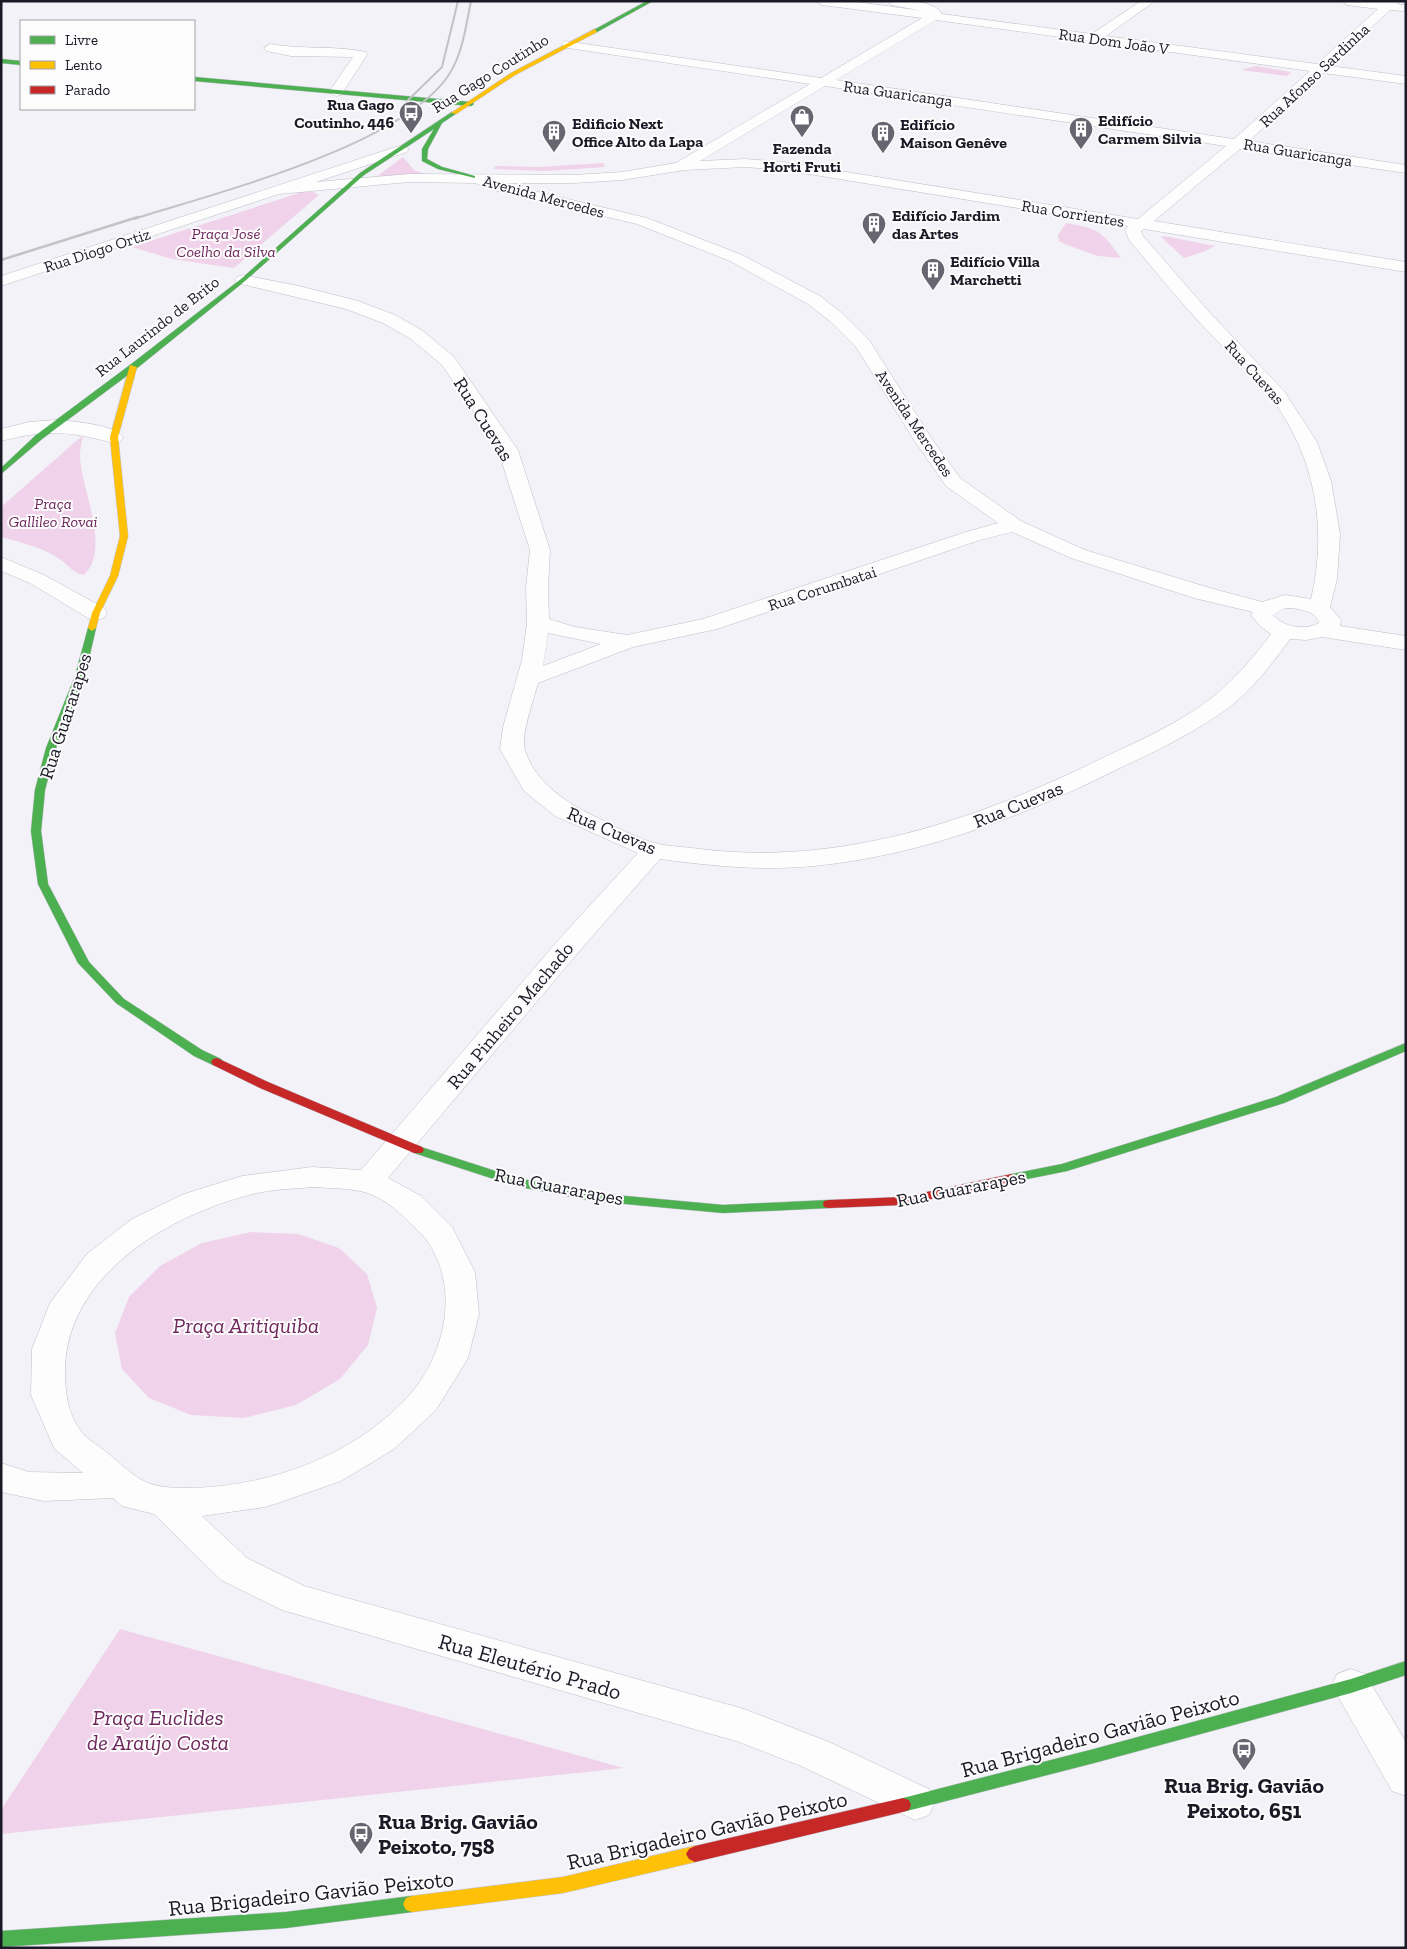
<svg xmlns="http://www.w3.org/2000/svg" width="1407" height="1949" viewBox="0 0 1407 1949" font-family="'Zilla Slab',serif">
<rect width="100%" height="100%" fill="#f2f2f8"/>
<!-- green -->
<path fill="#f0d3ea" d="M 1256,66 L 1291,72 L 1287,76 L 1241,70 Z
M 403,157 L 414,170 L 425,174 L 376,177 Z
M 603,163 L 605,167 L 544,171 L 493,169 L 496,166 L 538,167 Z
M 302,192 L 313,192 L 319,195 L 234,268 L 172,259 L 132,247 Z
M 1066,223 C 1099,229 1101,230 1121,258 L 1098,256 L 1064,244 L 1059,241 L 1058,235 Z
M 1164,236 L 1215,246 L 1203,252 L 1184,258 L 1161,237 Z
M 83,435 C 82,442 80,448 80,455 C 80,487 112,549 84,575 C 74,574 69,566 61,560 C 43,547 22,543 1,537 L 1,507 Z
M 251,1232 L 298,1234 L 339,1248 L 367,1274 L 377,1308 L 368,1345 L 340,1379 L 296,1405 L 244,1418 L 191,1415 L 149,1398 L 122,1369 L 115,1333 L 129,1297 L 160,1266 L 202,1243 Z
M 120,1629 L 624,1768 L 1,1834 L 1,1810 Z"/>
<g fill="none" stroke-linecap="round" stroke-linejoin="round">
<defs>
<path id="street" d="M 816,1 L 850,1 L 923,11 L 891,5 L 889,2 C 902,0 935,0 942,14 L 1092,34 L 1141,1 L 1155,1 L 1106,36 L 1317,64 L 1378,9 L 1347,5 L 1341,1 L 1399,1 L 1397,4 L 1404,5 L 1404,11 L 1390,10 L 1330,66 L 1406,76 L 1406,84 L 1323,73 L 1249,141 L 1406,165 L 1406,173 L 1240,149 L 1154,221 L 1406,262 L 1406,272 L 1144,229 L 1141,231 L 1143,236 L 1211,314 L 1284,391 L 1317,442 L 1331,481 L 1340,534 L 1337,579 L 1330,607 L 1341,620 L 1340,626 L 1406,636 L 1406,650 L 1322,637 L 1306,640 L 1290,639 C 1272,664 1252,690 1227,709 C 1195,732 1158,750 1122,767 C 1024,816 924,855 814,866 C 762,871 712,866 660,859 L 582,948 L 388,1178 L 421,1196 L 452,1227 L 475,1272 L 479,1314 L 468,1358 L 436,1410 L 394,1449 L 341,1481 L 278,1503 L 265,1507 L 202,1516 L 247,1558 L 304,1586 L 744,1709 L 829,1742 L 929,1789 L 935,1802 L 929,1815 L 915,1820 L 801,1766 L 739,1742 L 282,1610 L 221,1580 L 154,1514 L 122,1506 L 113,1498 L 44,1501 L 1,1492 L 1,1463 L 29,1472 L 83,1473 L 54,1448 L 31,1395 L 32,1349 L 50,1303 L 87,1254 L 132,1219 L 184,1194 L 242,1176 L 312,1167 L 361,1170 L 562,936 L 638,853 L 555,816 L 524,791 L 500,749 L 503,727 L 522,660 L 527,623 L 526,588 L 530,550 L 498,450 L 471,407 L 442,365 L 411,339 L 383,323 L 346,309 L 237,283 L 235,280 L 237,277 L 243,275 L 299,286 L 358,301 L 395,315 L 423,331 L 454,357 L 518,450 L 550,550 L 548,588 L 549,619 L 575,627 L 627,635 L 703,619 L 966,532 L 998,523 L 946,486 L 914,440 L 856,347 L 831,322 L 808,304 L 730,261 L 637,224 L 493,190 L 475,183 L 409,182 L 279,194 L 1,286 L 1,276 L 402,145 L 409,149 L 407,152 L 316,182 L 409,174 L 574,175 L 622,172 L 676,163 L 810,84 L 568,48 L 564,47 L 562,44 L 564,41 L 821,78 L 922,18 L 822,5 ZM 936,20 L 1310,71 L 1234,139 L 836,80 ZM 825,86 L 1226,146 L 1138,219 L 784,162 L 745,159 L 700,161 ZM 745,167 L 784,170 L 1128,226 L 1125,230 L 1129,240 C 1153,268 1176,297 1201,324 C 1224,348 1250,372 1271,398 C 1315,455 1328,529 1311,599 L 1285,595 L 1262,602 L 1210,588 L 1085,550 L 1021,521 L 960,478 L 932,439 L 869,340 L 843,314 L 820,296 L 742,255 L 647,218 L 501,183 L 574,183 L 622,180 L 685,170 ZM 1012,532 L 1071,558 L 1194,598 L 1253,612 L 1251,615 L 1260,626 L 1271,634 C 1254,657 1235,679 1213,697 C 1177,725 1132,744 1092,763 C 971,822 837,866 700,849 C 687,847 672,847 659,844 C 638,839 616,827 596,817 C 567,803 535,783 525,750 C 520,736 534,699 538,683 L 633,647 L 717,629 L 980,540 ZM 1285,608 C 1296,608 1316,610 1319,623 C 1304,631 1284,627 1273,615 ZM 548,633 L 601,644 L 543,666 ZM 312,1187 C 328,1188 345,1188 360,1191 C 378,1194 398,1210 410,1223 C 416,1229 424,1235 428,1242 C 459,1288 446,1351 412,1392 C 357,1456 266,1488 185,1488 C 141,1488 137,1477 105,1451 C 97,1445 85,1438 80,1430 C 67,1412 65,1390 65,1369 C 67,1274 171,1214 253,1194 C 272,1189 293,1189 312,1187 Z
M 270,44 C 302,50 334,45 366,52 L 367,55 L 341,95 L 336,96 L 329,92 L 353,57 L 291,56 L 266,51 L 264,48 Z
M 57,420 C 72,421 115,425 123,437 L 121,441 L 114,443 C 67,431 48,429 1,441 L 1,429 L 29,422 Z
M 1,557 L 44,575 L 104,608 L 107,613 L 104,618 L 96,620 L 88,618 L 30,583 L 1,571 Z
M 1351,1669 L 1365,1674 L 1406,1742 L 1406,1796 L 1392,1791 L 1332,1686 L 1337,1674 Z"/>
<path id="fast" d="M 647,1 L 653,1 L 597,32 L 592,31 Z
M 1,59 L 21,61 L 21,65 L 1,63 Z
M 194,77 L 471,102 L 474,104 L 471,106 L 194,81 Z
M 452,112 L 457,113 L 442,123 L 428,149 L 427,159 L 442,167 L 475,176 L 475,178 L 438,169 L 422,161 L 422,149 L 434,129 L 364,175 L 245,281 L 136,369 L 42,439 L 1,474 L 1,468 L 36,435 L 130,365 L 241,279 L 360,173 Z
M 92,625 L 96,628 L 85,676 L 56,748 L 45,790 L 41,831 L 48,884 L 89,962 L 124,999 L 202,1050 L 221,1059 L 223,1062 L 221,1065 L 213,1065 L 194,1056 L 116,1003 L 78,963 L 38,884 L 31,831 L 35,790 L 46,748 L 75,676 L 88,628 Z
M 1406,1043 L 1406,1051 L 1284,1103 L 1067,1171 L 1012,1182 L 1008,1181 L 1006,1178 L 1008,1175 L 1012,1174 L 1062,1164 L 1276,1097 Z
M 418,1146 L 517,1178 L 593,1193 L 723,1205 L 829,1200 L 834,1201 L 835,1204 L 834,1207 L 829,1208 L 723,1213 L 593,1201 L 515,1186 L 414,1153 L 412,1150 L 414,1147 Z
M 1406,1661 L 1406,1675 L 1351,1693 L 1094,1763 L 903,1812 L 897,1810 L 895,1805 L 897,1800 L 903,1798 L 1094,1749 L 1351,1679 Z
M 412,1896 L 418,1898 L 421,1904 L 418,1910 L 412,1912 L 286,1928 L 1,1947 L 1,1931 L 286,1912 Z"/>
<path id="slow" d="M 595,29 L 597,32 L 515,75 L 456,114 L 451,113 L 511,73 Z
M 130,365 L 137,367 L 118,437 L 128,536 L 118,576 L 100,613 L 96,628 L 92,631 L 88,628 L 92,613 L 110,576 L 120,536 L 110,437 Z
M 695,1846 L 701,1849 L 704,1854 L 701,1859 L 695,1862 L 563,1893 L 412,1912 L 406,1910 L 403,1904 L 406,1898 L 412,1896 L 563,1877 Z"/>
<path id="jam" d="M 217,1058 L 268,1082 L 422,1147 L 424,1150 L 422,1153 L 414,1153 L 260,1088 L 213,1065 L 211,1062 L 213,1059 Z
M 1012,1174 L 1016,1175 L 1018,1178 L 1016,1181 L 903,1205 L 829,1208 L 824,1207 L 823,1204 L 824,1201 L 829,1200 L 903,1197 Z
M 903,1798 L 909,1800 L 911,1805 L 909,1810 L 903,1812 L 695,1862 L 689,1859 L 686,1854 L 689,1849 L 695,1846 Z"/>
</defs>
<!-- street casing -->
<use href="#street" stroke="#bebec8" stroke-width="1"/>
<!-- fast casing -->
<use href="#fast" stroke="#bebec8" stroke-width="1"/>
<!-- slow casing -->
<use href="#slow" stroke="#bebec8" stroke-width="1"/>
<!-- jam casing -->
<use href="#jam" stroke="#bebec8" stroke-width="1"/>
<!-- street -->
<use href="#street" fill="#fdfdfe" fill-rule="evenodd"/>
<!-- fast -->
<use href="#fast" fill="#4caf50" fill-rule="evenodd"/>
<!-- slow -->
<use href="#slow" fill="#ffc107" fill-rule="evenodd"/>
<!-- jam -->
<use href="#jam" fill="#c62828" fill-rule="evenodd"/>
<!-- rail-far1 -->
<path stroke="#c3c3c5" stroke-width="2" d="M 403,105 L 442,67 L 458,1
M 134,219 C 215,193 404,146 450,73 C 463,52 466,25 471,1"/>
<!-- rail -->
<path stroke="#c3c3c5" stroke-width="2.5" d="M 1,260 L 138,217"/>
</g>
<!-- icons -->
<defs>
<symbol id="bus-pin" viewBox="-11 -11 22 30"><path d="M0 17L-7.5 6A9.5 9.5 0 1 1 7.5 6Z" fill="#666570" stroke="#fcfcfc"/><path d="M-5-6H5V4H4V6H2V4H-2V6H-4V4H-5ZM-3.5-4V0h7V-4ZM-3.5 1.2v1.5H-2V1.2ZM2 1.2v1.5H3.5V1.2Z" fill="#fff"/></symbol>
<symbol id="shop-pin" viewBox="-11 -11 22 30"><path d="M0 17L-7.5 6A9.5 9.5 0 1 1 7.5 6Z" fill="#666570" stroke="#fcfcfc"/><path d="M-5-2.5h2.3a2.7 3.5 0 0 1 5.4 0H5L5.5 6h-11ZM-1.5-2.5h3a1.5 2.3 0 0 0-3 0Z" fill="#fff"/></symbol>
<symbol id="building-pin" viewBox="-11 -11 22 30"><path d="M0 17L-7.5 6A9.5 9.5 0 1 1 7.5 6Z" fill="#666570" stroke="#fcfcfc"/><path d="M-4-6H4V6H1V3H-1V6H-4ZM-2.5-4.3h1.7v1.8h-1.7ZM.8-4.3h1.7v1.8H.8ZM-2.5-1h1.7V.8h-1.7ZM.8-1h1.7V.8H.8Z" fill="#fff"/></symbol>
</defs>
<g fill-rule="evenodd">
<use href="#bus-pin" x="397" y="99" width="28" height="38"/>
<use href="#shop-pin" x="788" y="103" width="28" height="38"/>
<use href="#building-pin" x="1067" y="115" width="28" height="38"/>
<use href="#building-pin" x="540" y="118" width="28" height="38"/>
<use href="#building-pin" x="869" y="119" width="28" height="38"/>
<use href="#building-pin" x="860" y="210" width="28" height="38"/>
<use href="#building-pin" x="919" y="256" width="28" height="38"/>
<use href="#bus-pin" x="1230" y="1736" width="28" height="38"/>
<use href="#bus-pin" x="347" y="1820" width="28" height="38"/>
</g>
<g text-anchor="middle" stroke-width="4" stroke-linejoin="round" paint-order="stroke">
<!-- far-street labels -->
<g font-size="16" fill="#1a1926" stroke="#fcfcfc">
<text transform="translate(1114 41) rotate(8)" y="6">Rua Dom João V</text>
<text transform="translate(490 73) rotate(-32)" y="6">Rua Gago Coutinho</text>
<text transform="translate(1314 75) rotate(-43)" y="6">Rua Afonso Sardinha</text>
<text transform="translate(898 93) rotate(8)" y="6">Rua Guaricanga</text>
<text transform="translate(1298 152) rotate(9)" y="6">Rua Guaricanga</text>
<text transform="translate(544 196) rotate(15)" y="6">Avenida Mercedes</text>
<text transform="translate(1073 213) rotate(9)" y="6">Rua Corrientes</text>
<text transform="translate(97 250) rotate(-18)" y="6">Rua Diogo Ortiz</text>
<text transform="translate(157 326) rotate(-38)" y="6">Rua Laurindo de Brito</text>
<text transform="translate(1255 372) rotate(48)" y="6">Rua Cuevas</text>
<text transform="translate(915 423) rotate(56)" y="6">Avenida Mercedes</text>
<text transform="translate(822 588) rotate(-18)" y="6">Rua Corumbatai</text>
</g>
<!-- far-poi labels -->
<g font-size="16" font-weight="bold" fill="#1a1926" stroke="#fcfcfc" text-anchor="start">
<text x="394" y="110" text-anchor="end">Rua Gago<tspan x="394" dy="18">Coutinho, 446</tspan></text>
<text x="1098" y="126">Edifício<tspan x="1098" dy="18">Carmem Silvia</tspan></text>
<text x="572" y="129">Edificio Next<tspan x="572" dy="18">Office Alto da Lapa</tspan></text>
<text x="900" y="130">Edifício<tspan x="900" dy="18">Maison Genêve</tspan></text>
<text x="802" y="154" text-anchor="middle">Fazenda<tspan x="802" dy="18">Horti Fruti</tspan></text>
<text x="892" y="221">Edifício Jardim<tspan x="892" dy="18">das Artes</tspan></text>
<text x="950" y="267">Edifício Villa<tspan x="950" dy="18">Marchetti</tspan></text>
</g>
<!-- far-park labels -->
<g font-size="16" font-style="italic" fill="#6e265c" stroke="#fcfcfc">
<text x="226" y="239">Praça José<tspan x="226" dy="18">Coelho da Silva</tspan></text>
<text x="53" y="509">Praça<tspan x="53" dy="18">Gallileo Rovai</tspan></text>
</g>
<!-- street labels -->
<g font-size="19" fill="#1a1926" stroke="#fcfcfc">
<text transform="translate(484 419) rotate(58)" y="7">Rua Cuevas</text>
<text transform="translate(65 716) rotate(-72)" y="7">Rua Guararapes</text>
<text transform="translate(1018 804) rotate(-22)" y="7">Rua Cuevas</text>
<text transform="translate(612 830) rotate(23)" y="7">Rua Cuevas</text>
<text transform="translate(510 1015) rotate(-50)" y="7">Rua Pinheiro Machado</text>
<text transform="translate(559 1186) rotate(11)" y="7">Rua Guararapes</text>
<text transform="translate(961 1188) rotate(-11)" y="7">Rua Guararapes</text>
</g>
<!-- near-park labels -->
<g font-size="22" font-style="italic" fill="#6e265c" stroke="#fcfcfc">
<text x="246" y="1333">Praça Aritiquiba</text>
<text x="158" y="1725">Praça Euclides<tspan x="158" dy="25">de Araújo Costa</tspan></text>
</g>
<!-- near-street labels -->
<g font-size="22" fill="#1a1926" stroke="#fcfcfc">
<text transform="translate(530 1666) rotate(16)" y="8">Rua Eleutério Prado</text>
<text transform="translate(1100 1733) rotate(-15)" y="8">Rua Brigadeiro Gavião Peixoto</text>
<text transform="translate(707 1830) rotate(-13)" y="8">Rua Brigadeiro Gavião Peixoto</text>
<text transform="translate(311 1893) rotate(-6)" y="8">Rua Brigadeiro Gavião Peixoto</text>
</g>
<!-- near-poi labels -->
<g font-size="22" font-weight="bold" fill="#1a1926" stroke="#fcfcfc">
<text x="1244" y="1793">Rua Brig. Gavião<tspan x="1244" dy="25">Peixoto, 651</tspan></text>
<text x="378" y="1829" text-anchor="start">Rua Brig. Gavião<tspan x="378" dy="25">Peixoto, 758</tspan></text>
</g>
</g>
<!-- border -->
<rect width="1407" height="1949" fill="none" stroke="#1a1926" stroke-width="5"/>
<!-- legend -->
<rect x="20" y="20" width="175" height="90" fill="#fcfcfc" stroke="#a2a1a6"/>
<rect x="30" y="36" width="25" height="8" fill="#4caf50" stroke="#a2a1a6"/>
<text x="65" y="45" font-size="15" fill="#1a1926">Livre</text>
<rect x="30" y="61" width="25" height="8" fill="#ffc107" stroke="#a2a1a6"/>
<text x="65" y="70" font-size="15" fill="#1a1926">Lento</text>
<rect x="30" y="86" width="25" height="8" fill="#c62828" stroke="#a2a1a6"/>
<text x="65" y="95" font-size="15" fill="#1a1926">Parado</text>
</svg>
